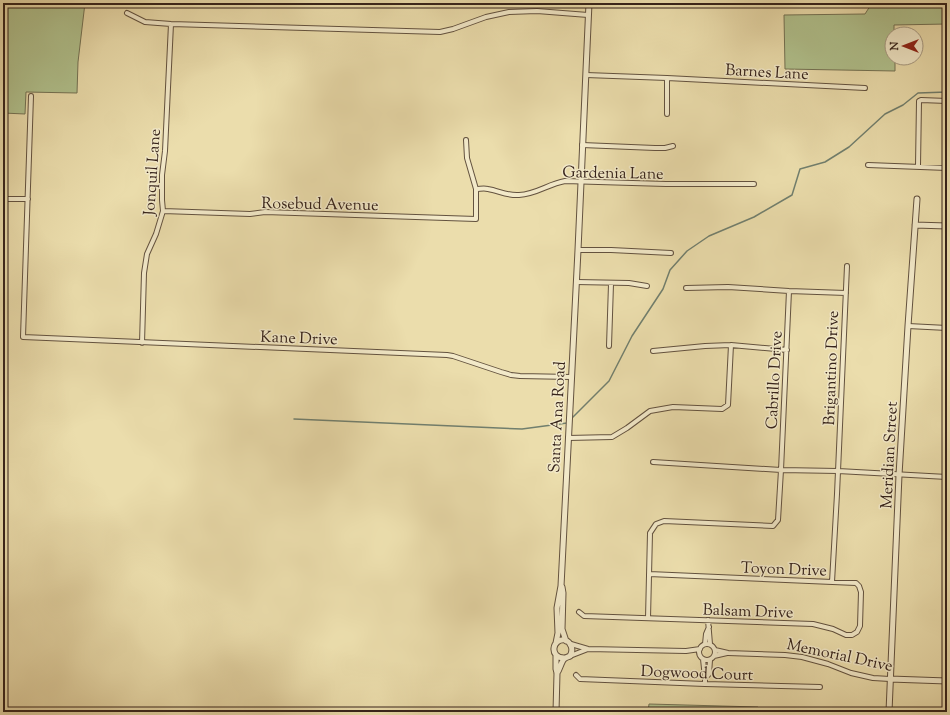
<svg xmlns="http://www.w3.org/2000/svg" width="950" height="715" viewBox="0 0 950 715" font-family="'Sorts Mill Goudy',serif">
<rect width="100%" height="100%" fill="#ebddac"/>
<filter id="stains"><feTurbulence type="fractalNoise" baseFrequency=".005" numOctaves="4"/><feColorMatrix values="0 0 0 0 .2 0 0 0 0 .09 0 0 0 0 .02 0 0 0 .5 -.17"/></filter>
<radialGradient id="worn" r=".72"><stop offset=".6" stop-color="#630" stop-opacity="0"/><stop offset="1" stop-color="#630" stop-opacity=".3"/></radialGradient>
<!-- green -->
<path fill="#b1c28e" stroke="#747254" d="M 3,3 L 85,3 L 78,62 L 77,93 L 26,92 L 25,114 L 3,113 Z
M 872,3 L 947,3 L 947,24 L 894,25 L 894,34 L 892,34 L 892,58 L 895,58 L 895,71 L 785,69 L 784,15 L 865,14 Z
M 649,704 L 758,707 L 758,712 L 648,712 Z"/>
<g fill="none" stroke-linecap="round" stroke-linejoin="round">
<!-- stream -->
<path stroke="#717f6e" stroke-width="1.5" d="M 294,419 L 522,429 L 567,423
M 571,419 L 609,381 L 632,336 L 663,289 L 670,270 L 687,251 L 709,236 L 754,217 L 792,195 L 800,169 L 825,162 L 849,147 L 885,114 L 903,105 L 918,93 L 947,92"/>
<defs>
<path id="minor" d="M 127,13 L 145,22 L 171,24 L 440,32 L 453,29 L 486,17 L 509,12 L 537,11 L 588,15
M 586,75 L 667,78 L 865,88
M 31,96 L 23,337 L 447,355 L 453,356 L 501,372 L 511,375 L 520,376 L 571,377
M 667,114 L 667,78
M 582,145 L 655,148 L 665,148 L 673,146
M 868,165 L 947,168
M 918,166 L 919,101 L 921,100 L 947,101
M 476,189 C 480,189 484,188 488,189 C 499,191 508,196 519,195 C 537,194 548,184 565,181 L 666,184 L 754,184
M 3,199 L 28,199
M 163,211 L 250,214 L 265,212 L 476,219 L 476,189 L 467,158 L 466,140
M 578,250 L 611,250 L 671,253
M 576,282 L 629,283 L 647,286
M 686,288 L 728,287 L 789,291 L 846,293
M 908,326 L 947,328
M 142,343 L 144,273 L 147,254 L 156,234 L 163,211 L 162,200 L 162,175 L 165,151 L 171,24
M 609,346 L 611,284
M 653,351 L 705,346 L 731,345 L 787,350
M 568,438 L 612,437 L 627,428 L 650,411 L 673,407 L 722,409 L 728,405 L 731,345
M 653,462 L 781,470 L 838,471 L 947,477
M 832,582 L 837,494 L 847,266
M 579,612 L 584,616 L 813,624 L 833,629 L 846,635 L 852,635 L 857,632 L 860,626 L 861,592 L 859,586 L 856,583 L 649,574
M 648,618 L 650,533 L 656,524 L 664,521 L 773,526 L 778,520 L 781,470 L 789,291
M 708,620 L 710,644
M699 652a8 8 0 1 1 16 0a8 8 0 1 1-16 0Z
M 571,644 L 588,649 L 686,651 L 700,649
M 705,644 L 706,634 L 709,627
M 715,650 L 728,653 L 785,655 L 802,657 L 828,664 L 851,673 L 873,678 L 890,679
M 570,656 L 588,649
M 714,656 L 727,653
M 703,659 L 705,678 L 705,684
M 576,675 L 580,679 L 705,684 L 820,687
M 705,678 L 709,674 L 710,660
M 945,712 L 947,679"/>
<path id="tertiary" d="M 915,225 L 947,226
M 562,587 L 563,593 L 562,629 L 566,641
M 556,643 L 558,633 L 557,608 L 561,586 L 578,250 L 589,3
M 557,673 C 560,669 561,662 564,659 C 566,657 568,657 570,656 C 574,650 571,642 565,640 C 552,638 549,658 564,658
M 890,679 L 947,681
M 556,712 L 557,673 L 556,669 L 556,656
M 889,712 L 899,475 L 908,326 L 917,199"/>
</defs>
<!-- minor casing -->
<use href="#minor" stroke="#63523f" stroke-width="6"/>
<!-- tertiary casing -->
<use href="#tertiary" stroke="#63523f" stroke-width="7"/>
<!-- minor -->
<use href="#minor" stroke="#f2e9c9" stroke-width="4"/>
<!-- tertiary -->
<use href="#tertiary" stroke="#f2e9c9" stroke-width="5"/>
</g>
<g text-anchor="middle" stroke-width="3" stroke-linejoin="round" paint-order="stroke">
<!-- street labels -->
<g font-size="16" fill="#36231b" stroke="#f2e9c9">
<text transform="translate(767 71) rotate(3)" y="6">Barnes Lane</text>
<text transform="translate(151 172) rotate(-86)" y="6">Jonquil Lane</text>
<text transform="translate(613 172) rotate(1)" y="6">Gardenia Lane</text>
<text transform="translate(320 203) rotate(1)" y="6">Rosebud Avenue</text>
<text transform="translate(299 337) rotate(2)" y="6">Kane Drive</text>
<text transform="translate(830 368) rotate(-88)" y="6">Brigantino Drive</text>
<text transform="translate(773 380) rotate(-87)" y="6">Cabrillo Drive</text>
<text transform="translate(556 417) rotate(-87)" y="6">Santa Ana Road</text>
<text transform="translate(888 455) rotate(-87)" y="6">Meridian Street</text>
<text transform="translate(784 568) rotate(2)" y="6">Toyon Drive</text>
<text transform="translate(748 610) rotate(2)" y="6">Balsam Drive</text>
<text transform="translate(840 654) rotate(12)" y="6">Memorial Drive</text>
<text transform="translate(697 672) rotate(2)" y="6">Dogwood Court</text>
</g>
</g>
<!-- margin -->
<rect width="950" height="715" fill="none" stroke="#ebddac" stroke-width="16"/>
<rect x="4" y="4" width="942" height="707" fill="none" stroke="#36231b" stroke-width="2"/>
<rect x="8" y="8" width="934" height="699" fill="none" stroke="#36231b"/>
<!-- north arrow -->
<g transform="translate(904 46) rotate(270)"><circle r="19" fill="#f2e9c9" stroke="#a79a83"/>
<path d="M0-3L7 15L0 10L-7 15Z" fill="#8f2418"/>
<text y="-6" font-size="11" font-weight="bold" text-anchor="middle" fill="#36231b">N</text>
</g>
<rect width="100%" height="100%" filter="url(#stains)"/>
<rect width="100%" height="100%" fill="url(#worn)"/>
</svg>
